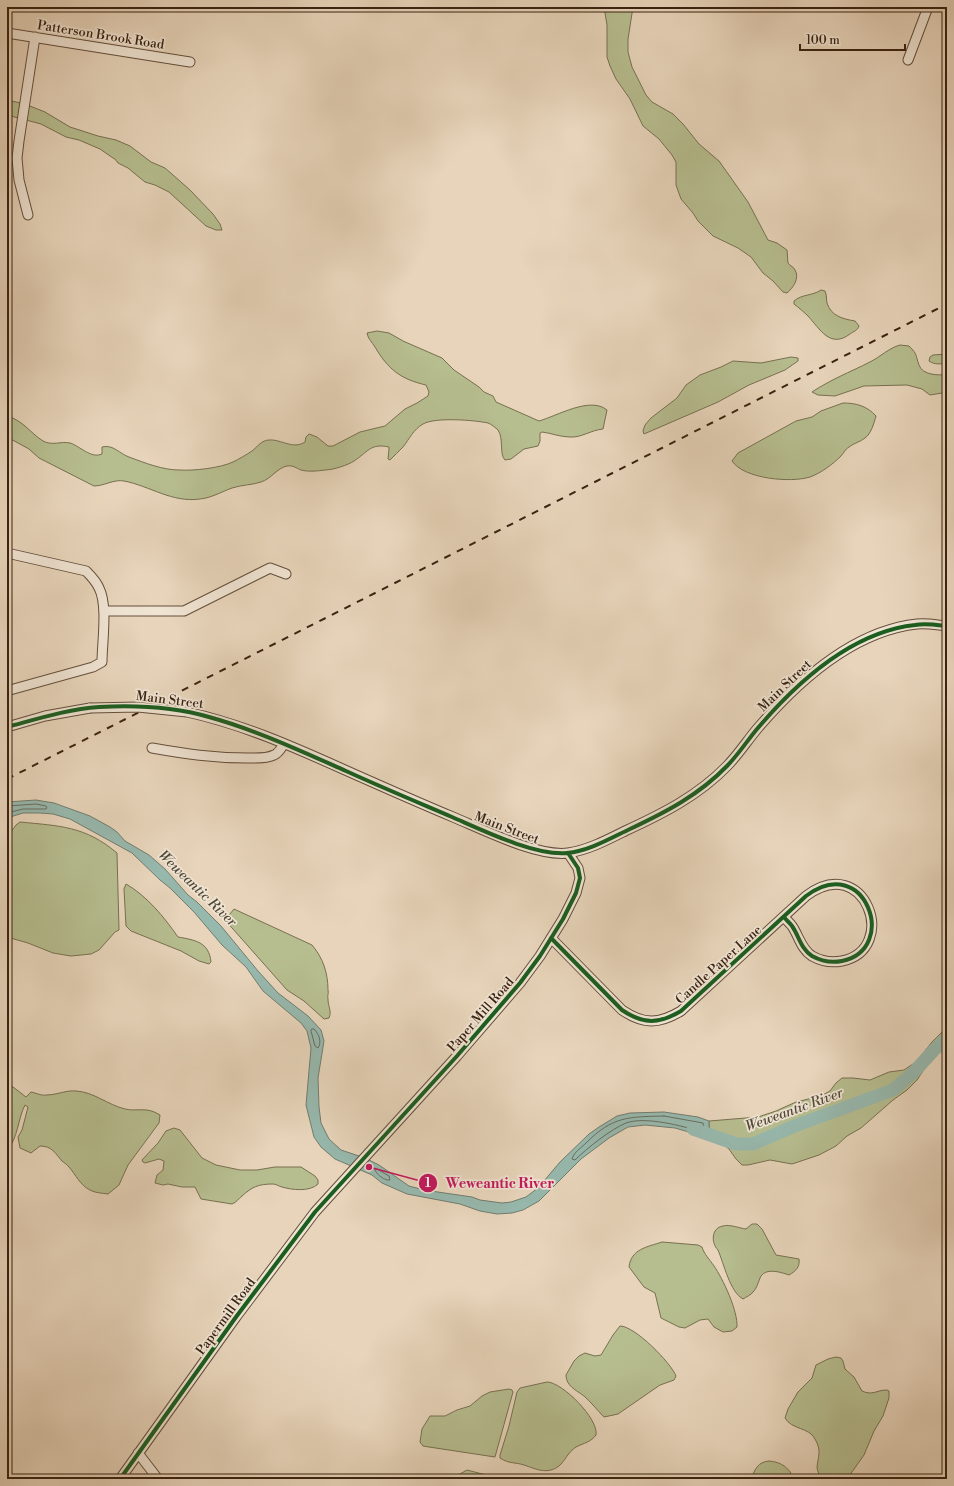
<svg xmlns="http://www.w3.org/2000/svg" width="954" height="1486" viewBox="0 0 954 1486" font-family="'Libre Bodoni',serif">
<rect width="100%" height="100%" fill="#e7d4ba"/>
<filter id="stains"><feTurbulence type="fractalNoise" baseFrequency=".005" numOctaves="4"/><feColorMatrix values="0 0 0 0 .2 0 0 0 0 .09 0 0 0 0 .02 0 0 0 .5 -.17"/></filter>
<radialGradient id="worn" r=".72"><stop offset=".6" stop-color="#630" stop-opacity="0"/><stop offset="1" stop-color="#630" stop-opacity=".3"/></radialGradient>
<!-- green -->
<path fill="#b6bd8f" stroke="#787050" d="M 604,7 L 633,7 L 628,39 L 628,52 L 632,67 L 646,95 L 652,102 L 673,114 L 683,124 L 699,144 L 719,161 L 748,202 L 768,240 L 777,243 L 787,250 L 788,263 C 790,266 794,267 795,270 C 800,278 793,288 787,293 L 783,292 L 773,281 L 763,273 L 751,257 L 738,248 L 713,236 L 698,221 L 693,213 L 681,199 L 676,185 L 676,162 L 672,155 L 659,139 L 643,126 L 630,99 L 616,79 L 610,66 L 607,57 L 607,25 Z
M 7,100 L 25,104 L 45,112 L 70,127 L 98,136 L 116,140 L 130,146 L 151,162 L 165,168 L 190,190 L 213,214 L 220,224 L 222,230 L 216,230 L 206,226 L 169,192 L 155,185 L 145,182 L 128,168 L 118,163 L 115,159 L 113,158 L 100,149 L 79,140 L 66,137 L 41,124 L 7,115 Z
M 821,290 L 825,291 C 827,295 826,299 827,303 C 831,316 843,319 855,321 L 859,326 C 857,331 854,331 850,334 C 830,349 820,329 808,316 C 804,312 799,308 794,304 L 794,301 C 802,294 812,296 821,290 Z
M 377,331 L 389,333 L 403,341 L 442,358 L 454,370 L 479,387 L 484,392 L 493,396 L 496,402 L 539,421 C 557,416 590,396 607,410 L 603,429 C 591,430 581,438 570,437 C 560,437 551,433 542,432 L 540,433 L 540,441 L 538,446 L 524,449 L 511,459 L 505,460 C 499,454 504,439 498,430 C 496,428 491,424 488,423 C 474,420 435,417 423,424 C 413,430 410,438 403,447 C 399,451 394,456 390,460 L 388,459 L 389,449 L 389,447 C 370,443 368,452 354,461 C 348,465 333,470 325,470 C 318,471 308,472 301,470 C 296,468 293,465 287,466 C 277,468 271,479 261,482 C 252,485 241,485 232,488 C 221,492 211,498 200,499 C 172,503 150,486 124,481 C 114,479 104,486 94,486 L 39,458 L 29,449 L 7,437 L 7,416 C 24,421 29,432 43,441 C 52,446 61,441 70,443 C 80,446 91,459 102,454 L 102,447 C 113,444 120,454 129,457 C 145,463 163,470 179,470 C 194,471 220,468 233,462 C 239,459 246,455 252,451 C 257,447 262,440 269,440 C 281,439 293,450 305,442 L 306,437 L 309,434 L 317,437 L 328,446 L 333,446 L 360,432 L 385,426 L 405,409 L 417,403 L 428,396 L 429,392 L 426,385 C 400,379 388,369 375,347 C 372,342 368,339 367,333 Z
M 900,345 L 909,346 C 918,355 915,354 919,365 C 922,375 939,376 947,374 L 947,396 L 942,393 L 930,395 L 922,389 L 907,385 L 864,386 L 835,396 L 818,395 L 812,392 C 830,380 850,372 870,362 C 880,357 889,348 900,345 Z
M 947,354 L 947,363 C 940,364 935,365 929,361 L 930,357 L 933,355 Z
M 791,357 L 798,358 L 798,361 L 785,370 L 749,385 L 718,402 L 644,434 L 643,431 L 645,425 L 651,418 L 677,398 L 686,385 L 700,375 L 721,367 L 733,361 L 761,363 Z
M 843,403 C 856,403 867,406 876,416 C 874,423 871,434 865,438 C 860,442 854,443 849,447 C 845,449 844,453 841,456 C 833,464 821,473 810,477 C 791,483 744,479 732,461 L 738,453 L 796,421 L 812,417 L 821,411 Z
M 20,822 C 60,826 85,826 117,853 L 119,930 L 115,932 L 99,950 L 91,954 L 71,956 L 53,953 L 28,943 L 7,937 L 7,837 L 16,825 Z
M 126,884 C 147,896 164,917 178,937 C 195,940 209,942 211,962 L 209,964 L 199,961 L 181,951 L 131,931 L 126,926 L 124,889 Z
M 234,909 L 312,945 C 323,958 328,973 328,990 C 329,993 327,996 328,999 C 328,1007 332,1011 329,1018 L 324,1019 L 304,1001 L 287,990 L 225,920 Z
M 947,1027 L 947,1048 L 935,1055 L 927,1065 L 917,1080 L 907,1090 L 893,1100 L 861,1128 L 847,1136 L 836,1146 L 819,1155 L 792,1164 L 770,1160 L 748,1165 L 742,1165 L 736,1159 L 729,1149 L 721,1143 L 709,1138 L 709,1121 L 758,1117 L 776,1111 L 796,1102 L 821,1096 L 830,1091 L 836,1083 L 842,1078 L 853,1078 L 870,1080 L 889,1072 L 904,1070 L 916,1062 L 932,1042 Z
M 7,1085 L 13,1087 L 26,1097 L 31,1092 C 36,1093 42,1096 46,1095 C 57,1095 66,1090 76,1091 C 94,1092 108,1105 125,1109 C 138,1112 146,1106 160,1115 L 159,1123 L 128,1165 L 119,1185 L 108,1194 C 102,1193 95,1193 90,1190 C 80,1185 76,1175 69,1167 C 67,1164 64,1163 62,1161 C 55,1153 52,1146 40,1146 L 31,1153 L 20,1148 L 18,1137 L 22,1130 L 28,1107 L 25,1105 C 18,1118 18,1139 7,1150 Z
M 174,1128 L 180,1130 L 202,1158 L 216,1165 L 240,1170 L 257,1170 L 275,1167 L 301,1167 L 315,1176 L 318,1180 L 318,1184 C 310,1192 292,1190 282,1187 C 278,1186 276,1184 273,1184 C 258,1184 252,1187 242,1196 C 238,1199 237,1202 232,1204 L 201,1199 L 195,1187 L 182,1187 L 168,1184 L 163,1185 L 155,1183 L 157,1175 L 163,1170 L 164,1161 L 159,1159 L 145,1163 L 143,1162 L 142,1160 L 158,1143 L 166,1131 Z
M 752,1224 L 757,1224 L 762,1229 L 776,1255 L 799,1259 C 800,1267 796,1271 789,1275 C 780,1272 765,1267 760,1278 C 758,1283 757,1288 753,1292 C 751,1295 746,1297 743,1299 C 730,1292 724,1264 718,1250 C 711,1243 711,1228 723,1226 C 729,1224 739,1228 746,1229 Z
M 662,1242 L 698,1245 L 702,1247 C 704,1254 710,1260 714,1266 C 723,1279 738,1311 737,1327 L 732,1331 L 723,1332 L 714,1327 L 708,1319 L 700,1320 L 685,1328 L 679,1327 L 661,1318 L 655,1293 L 644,1287 L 629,1267 C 631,1249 647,1247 662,1242 Z
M 620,1326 C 635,1326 671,1363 676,1376 L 674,1380 L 660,1385 L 618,1414 L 604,1417 C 597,1410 591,1402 584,1396 C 576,1390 566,1386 566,1375 L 574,1361 L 579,1356 L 585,1353 L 595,1356 L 601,1355 L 613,1335 Z
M 836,1357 L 841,1358 L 843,1361 L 845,1369 L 854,1377 L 862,1391 C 873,1396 876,1390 887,1390 L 889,1391 L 889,1398 L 883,1416 L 874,1431 L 864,1455 L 847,1479 L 822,1479 C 820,1476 817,1471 817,1467 C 818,1456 822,1451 815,1439 C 809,1427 792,1430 785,1418 L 788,1409 L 798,1392 L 812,1378 L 816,1365 L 828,1359 Z
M 547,1382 C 562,1382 599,1419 596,1435 C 591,1442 584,1443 576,1447 C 568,1452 565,1461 559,1466 C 547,1475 536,1469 524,1465 C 515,1462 509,1464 500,1458 L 500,1455 L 509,1426 L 517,1392 L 520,1388 Z
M 509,1389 L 512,1390 L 513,1392 L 495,1457 L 429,1447 L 423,1446 L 420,1442 L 422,1429 L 430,1416 L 445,1416 L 457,1410 L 470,1406 L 482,1396 L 490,1392 Z
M 769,1461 C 779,1462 785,1465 791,1473 L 786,1479 L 751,1479 C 755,1469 758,1462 769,1461 Z
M 467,1470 L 490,1476 L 513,1479 L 451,1479 Z"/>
<!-- water -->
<path fill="#97b8ad" stroke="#717c6f" d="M 36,800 L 54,803 L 90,816 L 110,827 L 117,832 L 125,841 L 149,855 L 165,869 L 188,895 L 197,902 L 221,926 L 258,971 L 278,993 L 308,1016 L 321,1030 L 324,1041 L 318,1078 L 319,1107 L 321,1123 L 329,1139 L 341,1150 L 365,1158 L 379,1165 L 409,1186 L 424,1190 L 472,1197 L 480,1200 L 502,1203 L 511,1202 L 526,1197 L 538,1188 L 560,1162 L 589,1134 L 599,1127 L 617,1116 L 630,1113 L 664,1112 L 698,1117 L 709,1121 L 709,1138 L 675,1128 L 645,1125 L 628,1127 L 609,1138 L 581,1159 L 539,1201 L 523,1210 L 512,1213 L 497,1214 L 480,1211 L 460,1204 L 407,1194 L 382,1183 L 372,1175 L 335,1159 L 321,1147 L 314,1137 L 306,1105 L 311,1048 L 307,1031 L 301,1023 L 263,991 L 246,967 L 222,945 L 194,912 L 170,888 L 160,880 L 132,853 L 70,819 L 53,814 L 40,813 L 23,813 L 7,818 L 7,802 Z"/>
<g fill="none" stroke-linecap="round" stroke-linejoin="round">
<!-- shore -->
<path stroke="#686d5f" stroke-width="1" d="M 7,806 L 36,804 L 46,806 L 47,808 L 46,809 L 23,809 L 7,813
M 312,1029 L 314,1029 C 319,1034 322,1042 318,1048 L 315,1046 L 311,1031 Z
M 664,1116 L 703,1123 L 705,1131 L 702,1132 C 683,1126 645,1116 626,1123 C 611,1129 586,1149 575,1160 L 572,1159 C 574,1152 581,1148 586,1143 C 613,1116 628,1117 664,1116 Z
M 377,1169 L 389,1176 L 390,1180 C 385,1181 377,1175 375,1170 Z"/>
<!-- river -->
<path stroke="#97b8ad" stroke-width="13" d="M 693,1129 L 736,1144 L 753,1144 L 792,1127 L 893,1090 L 913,1073 L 934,1050 L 947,1038"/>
<defs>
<path id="minor" d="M 7,33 L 190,62
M 908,60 L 928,7
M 28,215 L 19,180 L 17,158 L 19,141 L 35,37
M 7,553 L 86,571 C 91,576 96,581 99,588 C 108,605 102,643 102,662 L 93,667 L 10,690 L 7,692
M 104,611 L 184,611 L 270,568 L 286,574
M 187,712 C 242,724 294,747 345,770 C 381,786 417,802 453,817 C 482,829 537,857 568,853 C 588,850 607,840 625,831 C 662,814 698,796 727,766 C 738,755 747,741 757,729 C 797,682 853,631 917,624 C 927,623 937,625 947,626
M 7,727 L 45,716 L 90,708
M 152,748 C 186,754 213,758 247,758 C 256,758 266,759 274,755 C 279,753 281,748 284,744
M 551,938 L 622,1010 C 644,1025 659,1024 681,1011 L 806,896 C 865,851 900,949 842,961 C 832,963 821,961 812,956 C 801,949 799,936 792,926 C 790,923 786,920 784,917
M 138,1453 L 158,1479
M 120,1479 L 236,1317 L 315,1212 L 457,1056 L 520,983 L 540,956 L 563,919 L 576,893 L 580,878 L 578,868 L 568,853"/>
</defs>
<!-- minor casing -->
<use href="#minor" stroke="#644e3b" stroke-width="11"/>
<!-- minor -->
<use href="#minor" stroke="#efe3d2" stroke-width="9"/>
<!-- rail -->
<path stroke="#392211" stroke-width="2" stroke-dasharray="7 7" stroke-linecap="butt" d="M 7,779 L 947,304"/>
<defs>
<path id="minor-bridge" d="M 90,708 L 138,707 L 187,712"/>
</defs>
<!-- minor-bridge casing -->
<use href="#minor-bridge" stroke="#644e3b" stroke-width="11" stroke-linecap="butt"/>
<!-- minor-bridge -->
<use href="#minor-bridge" stroke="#efe3d2" stroke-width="9"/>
<defs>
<path id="cycleway" d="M 7,727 C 37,719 68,709 99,707 C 135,705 175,707 209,717 C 256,730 301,751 346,771 C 381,787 417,802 452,817 C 482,830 535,856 567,853 C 589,851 611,838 630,829 C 666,812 699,795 727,766 C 738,755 747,741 757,729 C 797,682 851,632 915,625 C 926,623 937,625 947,626
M 551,938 L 622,1010 C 644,1025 659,1024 681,1011 L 806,896 C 865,851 900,949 842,961 C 832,963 821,961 812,956 C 801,949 799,936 792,926 C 790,923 786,920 784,917
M 120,1479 L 236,1317 L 315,1212 L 457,1056 L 520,983 L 540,956 L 563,919 L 576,893 L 580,878 L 578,868 L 568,853"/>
</defs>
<!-- cycleway casing -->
<use href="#cycleway" stroke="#efe3d2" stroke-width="6"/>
<!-- cycleway -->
<use href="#cycleway" stroke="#1b5e20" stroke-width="4"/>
</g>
<g text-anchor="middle" stroke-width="3.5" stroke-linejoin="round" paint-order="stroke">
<!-- street labels -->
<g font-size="13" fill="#392211" stroke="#efe3d2">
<text transform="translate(101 34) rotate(9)" y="5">Patterson Brook Road</text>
<text transform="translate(784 685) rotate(-44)" y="5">Main Street</text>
<text transform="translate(170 699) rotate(7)" y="5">Main Street</text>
<text transform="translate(507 827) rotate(21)" y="5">Main Street</text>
<text transform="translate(718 964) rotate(-42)" y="5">Candle Paper Lane</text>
<text transform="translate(480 1014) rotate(-49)" y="5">Paper Mill Road</text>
<text transform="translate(225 1316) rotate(-54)" y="5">Papermill Road</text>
</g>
<!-- water labels -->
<g font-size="14" font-style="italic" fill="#504838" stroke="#efe3d2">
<text transform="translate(198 888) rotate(44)" y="5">Weweantic River</text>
<text transform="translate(794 1109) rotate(-20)" y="5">Weweantic River</text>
</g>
</g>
<!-- callouts -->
<path fill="none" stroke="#c2185b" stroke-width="1.5" d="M369 1167L428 1183"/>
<g fill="#c2185b" stroke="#efe3d2" stroke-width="1.5">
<circle cx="369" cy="1167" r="4"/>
<circle cx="428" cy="1183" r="10"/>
</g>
<g font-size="12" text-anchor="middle" font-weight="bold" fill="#fff">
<text x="428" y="1187">1</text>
</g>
<g font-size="14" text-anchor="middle" font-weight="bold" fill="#c2185b" stroke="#efe3d2" stroke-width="3.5" stroke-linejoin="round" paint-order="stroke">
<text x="500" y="1188">Weweantic River</text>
</g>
<!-- margin -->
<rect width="954" height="1486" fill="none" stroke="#e7d4ba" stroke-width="24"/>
<rect x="8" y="8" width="938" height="1470" fill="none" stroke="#392211" stroke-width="2"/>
<rect x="12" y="12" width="930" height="1462" fill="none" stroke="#392211"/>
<!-- scale -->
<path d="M800 44v6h105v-6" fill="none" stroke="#392211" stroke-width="2"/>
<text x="806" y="44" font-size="12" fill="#392211" stroke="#efe3d2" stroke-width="3" paint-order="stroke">100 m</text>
<rect width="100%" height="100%" filter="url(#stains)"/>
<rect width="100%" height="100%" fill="url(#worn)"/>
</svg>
